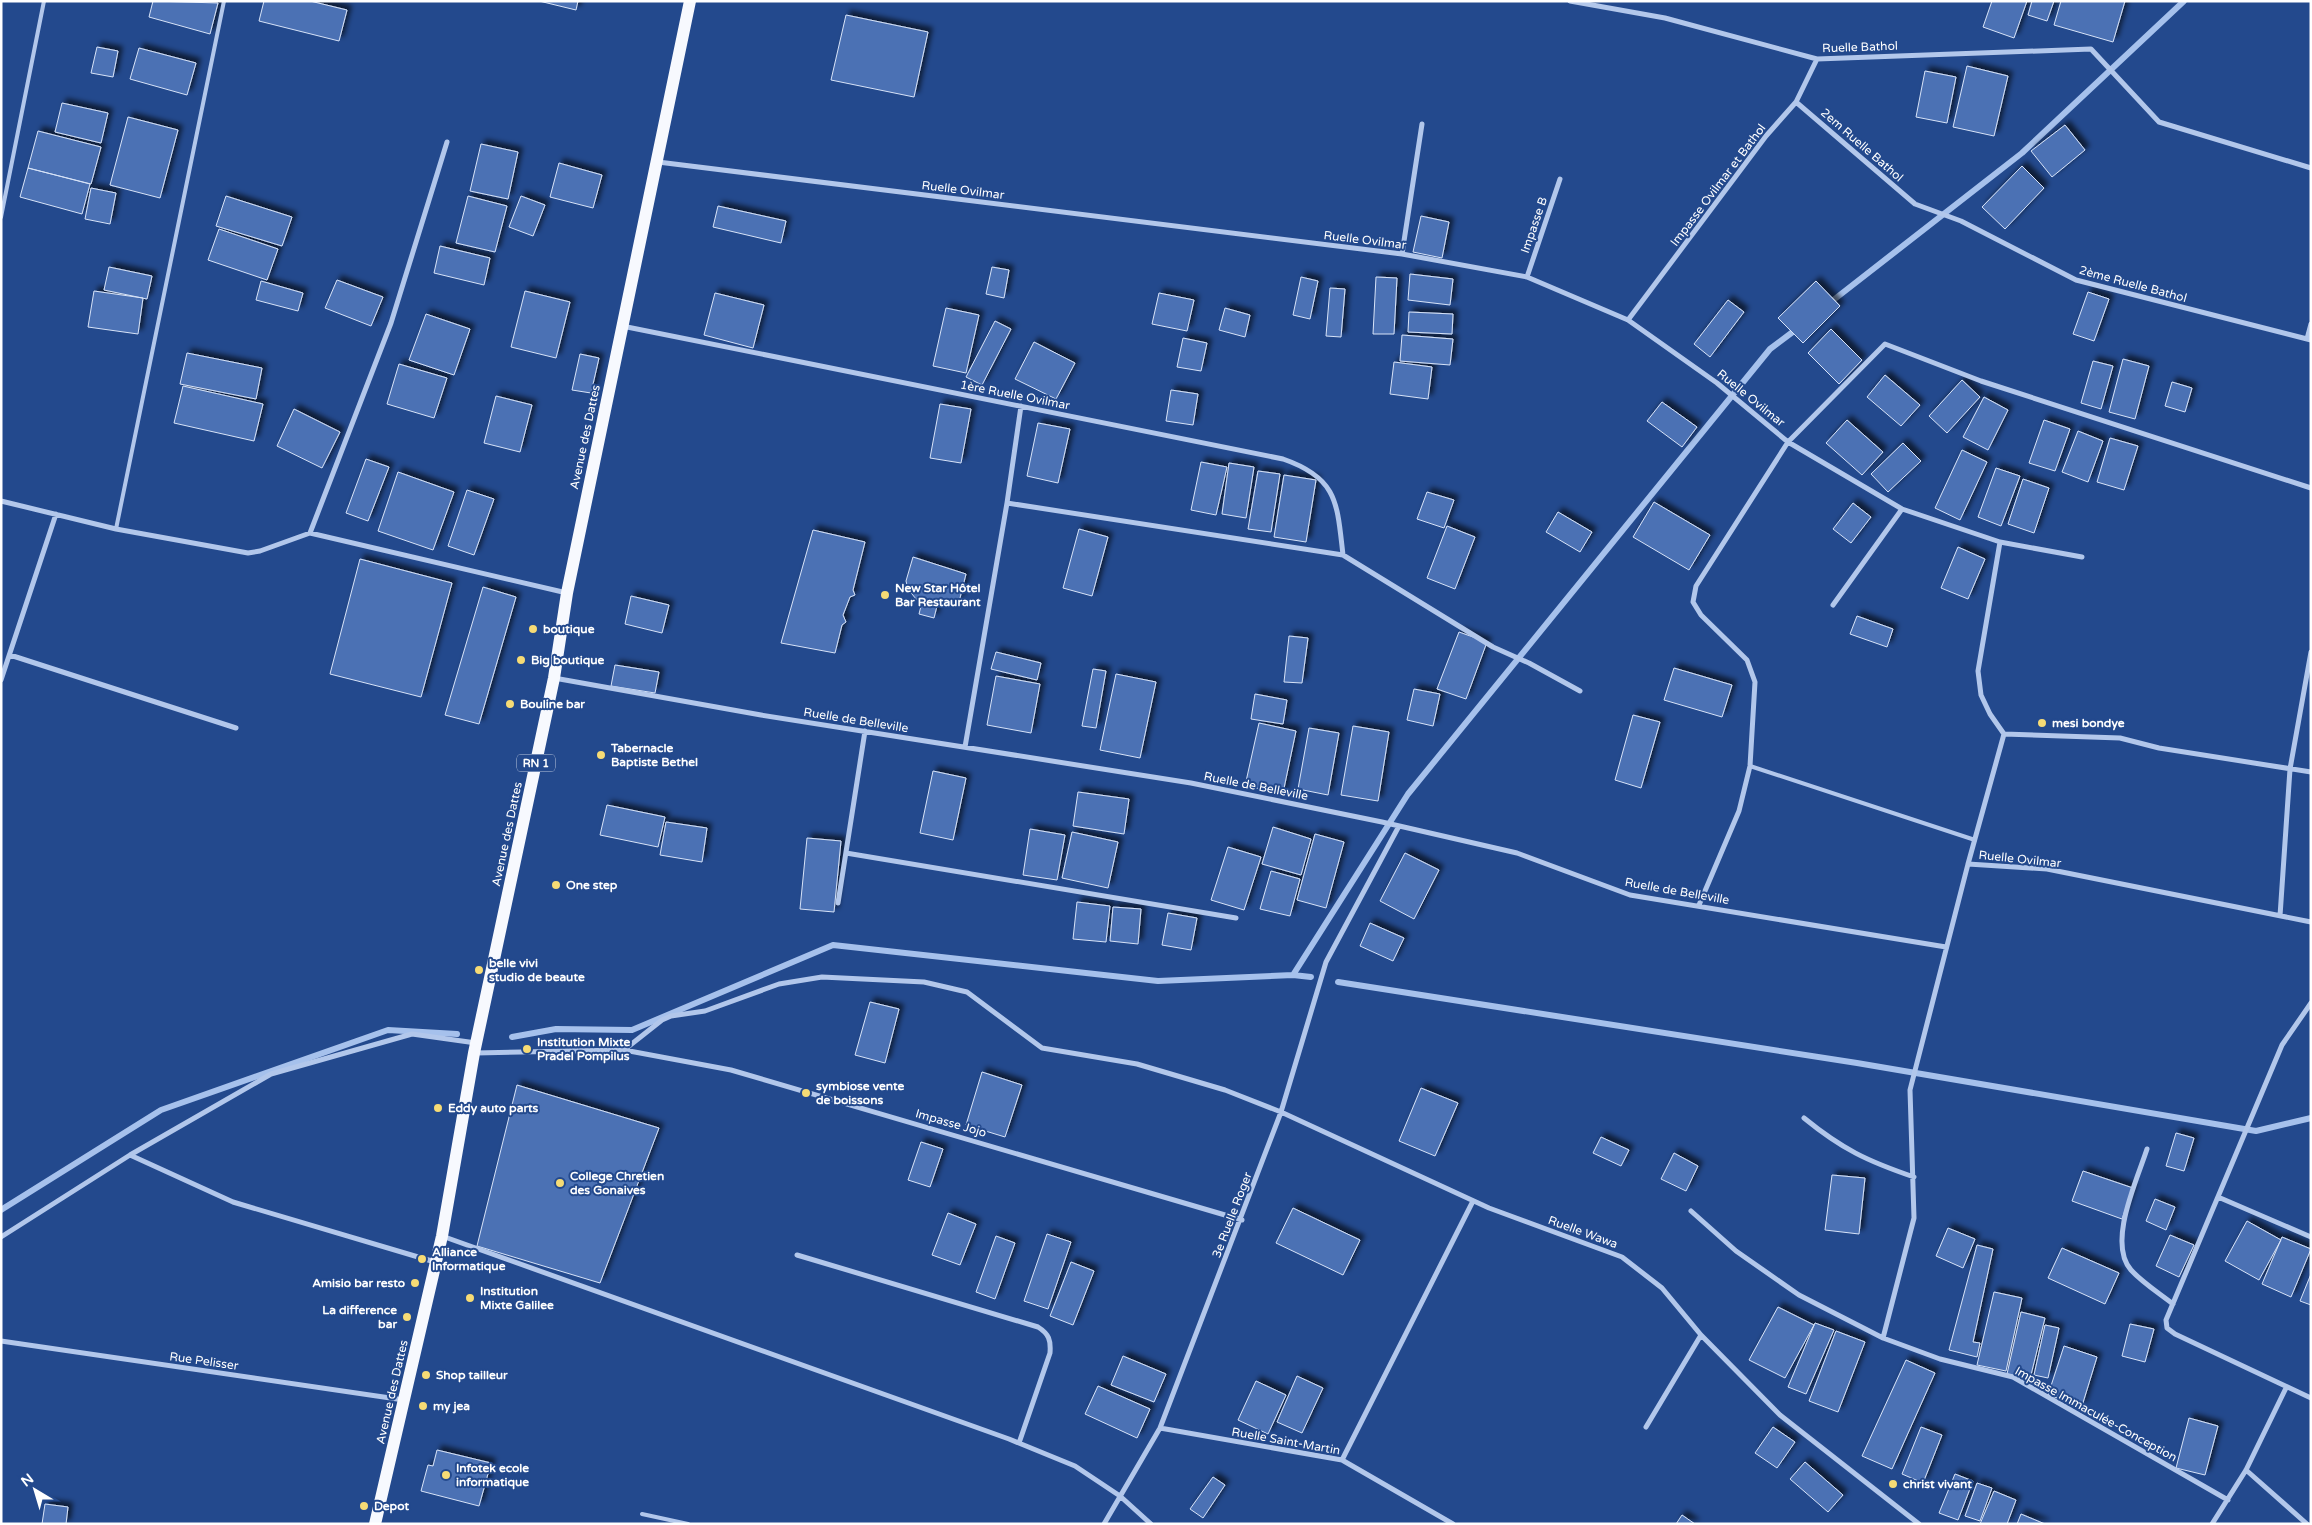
<svg xmlns="http://www.w3.org/2000/svg" width="2312" height="1525" viewBox="0 0 2312 1525" font-family="'Varela Round',sans-serif">
<defs>
<filter id="shadow"><feDropShadow dx="4.5" dy="-4.5" stdDeviation="2.5" flood-color="#0009"/></filter>
</defs>
<rect width="100%" height="100%" fill="#23498d"/>
<g fill="none" stroke-linecap="round" stroke-linejoin="round">
<!-- stream -->
<path stroke="#a6c1ec" stroke-width="6" d="M 1827,305 L 2022,153 L 2184,1
M 1293,975 L 1408,794 L 1770,349 L 1798,328
M 1338,982 L 1857,1063 L 2256,1131 L 2311,1118
M 512,1037 L 556,1029 L 632,1030 L 833,945 L 1158,981 L 1293,975 L 1311,977
M 1,1210 L 161,1110 L 388,1030 L 457,1034"/>
</g>
<!-- building -->
<path fill="#4b71b4" stroke="#d7e3f8" filter="url(#shadow)" d="M 153,1 L 218,3 L 210,34 L 149,17 Z
M 264,1 L 310,1 L 347,10 L 339,41 L 259,21 Z
M 539,1 L 578,1 L 576,10 Z
M 1992,1 L 2027,1 L 2014,38 L 1983,27 Z
M 2032,1 L 2054,1 L 2047,21 L 2028,15 Z
M 2061,1 L 2125,1 L 2113,42 L 2054,25 Z
M 846,15 L 928,32 L 914,97 L 831,80 Z
M 97,47 L 118,51 L 113,77 L 91,73 Z
M 139,48 L 196,63 L 187,95 L 130,79 Z
M 1967,66 L 2008,76 L 1994,136 L 1953,127 Z
M 1925,71 L 1956,77 L 1947,123 L 1916,117 Z
M 62,103 L 108,113 L 101,143 L 55,132 Z
M 128,117 L 178,130 L 160,198 L 110,185 Z
M 2065,125 L 2085,150 L 2052,177 L 2031,151 Z
M 38,131 L 101,147 L 91,184 L 28,168 Z
M 481,144 L 518,152 L 508,199 L 470,191 Z
M 559,163 L 602,175 L 593,208 L 550,197 Z
M 2022,166 L 2044,188 L 2005,229 L 1982,207 Z
M 28,168 L 90,184 L 82,214 L 20,197 Z
M 91,188 L 116,193 L 110,224 L 85,219 Z
M 226,196 L 292,217 L 282,246 L 216,226 Z
M 468,196 L 507,206 L 495,252 L 456,243 Z
M 521,196 L 545,205 L 533,236 L 509,227 Z
M 718,206 L 786,221 L 781,243 L 713,227 Z
M 1421,216 L 1449,222 L 1442,258 L 1413,252 Z
M 219,229 L 278,249 L 267,280 L 208,260 Z
M 440,246 L 490,258 L 484,285 L 434,273 Z
M 109,267 L 152,276 L 147,299 L 104,290 Z
M 992,267 L 1009,270 L 1004,298 L 986,294 Z
M 1410,274 L 1453,279 L 1450,305 L 1408,300 Z
M 1301,277 L 1318,281 L 1310,319 L 1293,315 Z
M 1376,277 L 1397,278 L 1394,334 L 1373,334 Z
M 337,280 L 383,297 L 371,326 L 325,308 Z
M 261,281 L 303,293 L 298,311 L 256,300 Z
M 1816,281 L 1840,306 L 1803,343 L 1778,318 Z
M 1330,288 L 1345,289 L 1341,337 L 1326,336 Z
M 94,291 L 143,298 L 138,334 L 88,327 Z
M 525,291 L 570,302 L 556,358 L 511,347 Z
M 2088,292 L 2109,299 L 2094,341 L 2073,334 Z
M 715,293 L 764,305 L 753,348 L 704,335 Z
M 1159,293 L 1194,300 L 1187,331 L 1152,324 Z
M 1728,300 L 1744,312 L 1710,357 L 1694,344 Z
M 946,308 L 979,315 L 966,373 L 933,366 Z
M 1225,308 L 1250,315 L 1245,337 L 1219,330 Z
M 1409,312 L 1453,314 L 1452,334 L 1408,332 Z
M 426,314 L 470,329 L 454,375 L 409,360 Z
M 995,321 L 1011,329 L 982,385 L 966,377 Z
M 1831,329 L 1862,360 L 1839,384 L 1808,353 Z
M 1402,335 L 1453,339 L 1450,365 L 1400,361 Z
M 1183,338 L 1207,343 L 1201,371 L 1177,367 Z
M 1034,342 L 1075,363 L 1056,399 L 1015,379 Z
M 187,353 L 262,368 L 256,399 L 180,384 Z
M 580,354 L 599,358 L 591,393 L 572,390 Z
M 2123,359 L 2149,366 L 2135,419 L 2109,412 Z
M 2093,361 L 2113,366 L 2101,409 L 2081,403 Z
M 1394,362 L 1432,367 L 1428,399 L 1390,394 Z
M 399,364 L 447,378 L 434,418 L 387,404 Z
M 1885,375 L 1920,405 L 1901,426 L 1867,397 Z
M 1962,380 L 1980,397 L 1947,433 L 1929,416 Z
M 2172,382 L 2192,388 L 2185,412 L 2165,406 Z
M 183,386 L 263,404 L 254,441 L 174,423 Z
M 1171,390 L 1198,394 L 1193,425 L 1166,421 Z
M 496,396 L 532,405 L 520,452 L 484,443 Z
M 1984,397 L 2008,410 L 1988,450 L 1963,437 Z
M 1662,402 L 1697,427 L 1682,447 L 1647,421 Z
M 940,404 L 971,409 L 961,463 L 930,458 Z
M 294,409 L 340,432 L 322,468 L 277,446 Z
M 1847,420 L 1883,452 L 1862,475 L 1826,443 Z
M 2044,420 L 2070,429 L 2055,471 L 2029,463 Z
M 1038,423 L 1070,429 L 1058,483 L 1027,476 Z
M 2078,431 L 2103,441 L 2088,482 L 2062,472 Z
M 2110,438 L 2138,446 L 2124,490 L 2097,482 Z
M 1903,443 L 1921,461 L 1888,492 L 1871,474 Z
M 1962,450 L 1987,462 L 1960,520 L 1935,508 Z
M 366,459 L 389,467 L 368,521 L 346,513 Z
M 1201,462 L 1227,467 L 1216,515 L 1191,510 Z
M 1229,463 L 1254,467 L 1246,518 L 1222,514 Z
M 1996,468 L 2020,476 L 2001,526 L 1978,517 Z
M 1258,471 L 1280,474 L 1271,532 L 1248,529 Z
M 398,472 L 454,492 L 433,550 L 378,531 Z
M 1284,475 L 1316,480 L 1306,542 L 1274,537 Z
M 2023,479 L 2049,488 L 2034,533 L 2008,524 Z
M 467,490 L 494,499 L 474,555 L 448,546 Z
M 1427,492 L 1454,500 L 1444,528 L 1417,519 Z
M 1654,502 L 1710,535 L 1689,570 L 1633,537 Z
M 1853,503 L 1871,517 L 1851,543 L 1833,529 Z
M 1558,512 L 1592,532 L 1580,552 L 1546,532 Z
M 1447,526 L 1475,537 L 1455,589 L 1427,578 Z
M 1079,529 L 1108,537 L 1092,596 L 1063,588 Z
M 813,530 L 865,542 L 853,590 L 855,595 L 850,597 L 843,615 L 846,622 L 842,625 L 835,653 L 781,643 Z
M 1958,547 L 1985,559 L 1968,599 L 1941,588 Z
M 913,557 L 966,574 L 960,598 L 950,605 L 937,606 L 934,618 L 919,614 L 922,602 L 916,599 L 908,589 L 906,581 Z
M 360,559 L 452,583 L 421,697 L 330,674 Z
M 483,587 L 516,597 L 479,724 L 445,715 Z
M 631,596 L 669,605 L 662,633 L 625,624 Z
M 1857,616 L 1893,629 L 1887,647 L 1850,634 Z
M 1459,632 L 1487,642 L 1466,699 L 1437,689 Z
M 1289,636 L 1308,638 L 1302,683 L 1284,682 Z
M 996,652 L 1041,663 L 1037,680 L 991,669 Z
M 615,665 L 659,672 L 655,693 L 611,686 Z
M 1674,668 L 1732,685 L 1722,717 L 1664,700 Z
M 1093,669 L 1106,671 L 1096,728 L 1082,726 Z
M 1116,674 L 1156,682 L 1140,758 L 1100,750 Z
M 996,676 L 1040,684 L 1031,733 L 987,725 Z
M 1414,689 L 1440,694 L 1433,726 L 1407,720 Z
M 1255,694 L 1287,700 L 1283,724 L 1251,719 Z
M 1633,715 L 1660,722 L 1641,788 L 1615,780 Z
M 1259,723 L 1296,731 L 1283,793 L 1245,786 Z
M 1353,726 L 1389,732 L 1378,801 L 1341,795 Z
M 1309,728 L 1339,733 L 1328,795 L 1298,789 Z
M 933,771 L 966,778 L 953,840 L 920,833 Z
M 1078,792 L 1129,799 L 1124,834 L 1073,826 Z
M 607,805 L 665,817 L 658,847 L 600,835 Z
M 666,822 L 707,828 L 702,862 L 660,855 Z
M 1273,827 L 1311,839 L 1301,875 L 1262,864 Z
M 1030,829 L 1065,835 L 1057,880 L 1023,875 Z
M 1072,832 L 1118,842 L 1108,888 L 1062,878 Z
M 1315,834 L 1344,842 L 1326,908 L 1297,900 Z
M 807,838 L 841,841 L 834,912 L 800,909 Z
M 1228,847 L 1261,857 L 1244,910 L 1211,900 Z
M 1405,853 L 1439,870 L 1414,919 L 1380,901 Z
M 1271,871 L 1300,879 L 1290,916 L 1260,909 Z
M 1077,902 L 1110,906 L 1106,942 L 1073,939 Z
M 1113,907 L 1141,909 L 1138,944 L 1110,941 Z
M 1168,913 L 1197,918 L 1191,950 L 1162,945 Z
M 1370,923 L 1404,938 L 1393,961 L 1360,946 Z
M 870,1002 L 899,1009 L 885,1063 L 855,1055 Z
M 982,1072 L 1022,1085 L 1005,1137 L 966,1125 Z
M 517,1085 L 659,1128 L 600,1283 L 477,1246 Z
M 1421,1088 L 1458,1103 L 1435,1156 L 1399,1141 Z
M 2176,1133 L 2194,1138 L 2184,1171 L 2166,1166 Z
M 1601,1137 L 1629,1150 L 1621,1166 L 1593,1153 Z
M 921,1142 L 943,1149 L 930,1187 L 908,1180 Z
M 1674,1153 L 1698,1166 L 1686,1191 L 1661,1179 Z
M 2083,1171 L 2133,1188 L 2122,1219 L 2072,1201 Z
M 1832,1175 L 1865,1178 L 1859,1234 L 1825,1230 Z
M 2155,1199 L 2175,1207 L 2166,1230 L 2146,1221 Z
M 1293,1208 L 1360,1240 L 1343,1275 L 1276,1243 Z
M 948,1213 L 976,1224 L 960,1265 L 932,1255 Z
M 2247,1221 L 2281,1240 L 2259,1280 L 2225,1261 Z
M 1948,1228 L 1975,1239 L 1963,1268 L 1936,1256 Z
M 1047,1234 L 1071,1242 L 1048,1309 L 1024,1301 Z
M 2170,1235 L 2194,1245 L 2179,1277 L 2156,1266 Z
M 996,1236 L 1015,1243 L 995,1299 L 976,1292 Z
M 2282,1237 L 2311,1249 L 2291,1297 L 2262,1284 Z
M 1977,1245 L 1993,1249 L 1973,1342 L 1980,1343 L 1977,1357 L 1949,1350 Z
M 2062,1248 L 2119,1273 L 2105,1304 L 2048,1278 Z
M 1071,1262 L 1094,1271 L 1073,1325 L 1050,1316 Z
M 2311,1274 L 2311,1305 L 2300,1301 Z
M 1994,1292 L 2022,1298 L 2006,1371 L 1977,1365 Z
M 1778,1307 L 1814,1325 L 1785,1378 L 1749,1360 Z
M 2021,1312 L 2045,1318 L 2030,1379 L 2007,1374 Z
M 1815,1323 L 1834,1330 L 1806,1394 L 1788,1387 Z
M 2130,1324 L 2154,1329 L 2145,1362 L 2122,1356 Z
M 2045,1325 L 2059,1328 L 2048,1378 L 2034,1375 Z
M 1836,1331 L 1865,1342 L 1838,1412 L 1809,1401 Z
M 2064,1346 L 2097,1357 L 2082,1406 L 2048,1395 Z
M 1123,1356 L 1166,1374 L 1154,1402 L 1111,1385 Z
M 1906,1360 L 1935,1373 L 1892,1469 L 1862,1456 Z
M 1297,1376 L 1323,1388 L 1302,1433 L 1277,1422 Z
M 1256,1381 L 1286,1395 L 1268,1434 L 1238,1420 Z
M 1098,1386 L 1150,1409 L 1137,1438 L 1085,1414 Z
M 2189,1418 L 2218,1426 L 2205,1475 L 2176,1468 Z
M 1773,1427 L 1795,1442 L 1777,1468 L 1755,1453 Z
M 1921,1427 L 1942,1435 L 1923,1483 L 1902,1474 Z
M 437,1450 L 491,1463 L 479,1506 L 421,1491 L 428,1465 L 433,1466 Z
M 1805,1462 L 1843,1495 L 1828,1512 L 1790,1479 Z
M 1955,1474 L 1973,1481 L 1958,1520 L 1939,1513 Z
M 1213,1477 L 1225,1485 L 1203,1518 L 1190,1509 Z
M 1977,1483 L 1992,1488 L 1980,1521 L 1965,1516 Z
M 1994,1491 L 2016,1500 L 2007,1524 L 1980,1524 Z
M 45,1504 L 68,1507 L 66,1524 L 42,1524 Z
M 2021,1514 L 2045,1524 L 2017,1524 Z
M 1682,1515 L 1695,1524 L 1676,1524 Z"/>
<g fill="none" stroke-linecap="round" stroke-linejoin="round">
<!-- lane -->
<path stroke="#b2c7eb" stroke-width="4" d="M 1,217 L 44,1
M 116,529 L 224,1
M 1750,766 L 1975,840
M 642,1514 L 688,1524"/>
<!-- street -->
<path stroke="#b2c7eb" stroke-width="5" d="M 1570,1 L 1665,18 L 1817,59 L 2091,49 L 2159,122 L 2311,168
M 1796,102 L 1915,204 L 1961,221 L 2076,280 L 2311,340
M 658,162 L 1402,254 L 1527,277 L 1628,320 L 1717,383 L 1788,442 L 1902,509 L 2000,542 L 1978,671 L 1981,695 L 1990,714 L 2004,734 L 1968,864 L 2047,869 L 2311,922
M 1402,254 L 1422,124
M 1527,277 L 1560,179
M 1628,320 L 1766,136 L 1796,102 L 1817,59
M 622,326 L 1283,459 C 1338,478 1337,503 1343,555
M 2307,339 L 2311,324
M 1,501 L 116,529 L 248,553 L 260,551 L 310,533 L 567,593
M 1007,503 L 1021,406
M 310,533 L 391,323 L 447,142
M 2000,542 L 2082,557
M 1833,605 L 1902,509
M 10,655 L 236,728
M 554,678 L 761,715 L 1191,783 L 1382,822 L 1517,853 L 1630,895 L 1946,947
M 1,680 L 56,514
M 2004,734 L 2120,738 L 2159,748 L 2311,772
M 965,747 L 1007,503 L 1343,555 L 1493,647 L 1529,663 L 1580,691
M 846,853 L 1236,918
M 838,903 L 865,731
M 1699,905 L 1739,811 L 1750,766 L 1755,682 L 1747,660 L 1701,615 L 1693,602 L 1696,586 L 1788,442 L 1885,344 L 1981,381 L 2311,488
M 2280,916 L 2290,769 L 2311,652
M 2311,1003 L 2282,1045 L 2166,1320 L 2167,1328 L 2175,1334 L 2311,1398
M 624,1050 L 662,1020 L 671,1016 L 705,1011 L 779,984 L 822,977 L 924,982 L 967,992 L 1042,1048 L 1137,1064 L 1225,1090 L 1281,1112 L 1489,1208 L 1622,1257 L 1662,1288 L 1701,1335 L 1780,1415 L 1919,1524
M 476,1053 L 624,1050 L 731,1070 L 1242,1220
M 1804,1118 C 1842,1149 1867,1161 1914,1177
M 2147,1149 C 2137,1180 2107,1243 2131,1270 C 2143,1283 2159,1293 2173,1304
M 130,1155 L 233,1202 L 435,1262
M 2218,1197 L 2311,1237
M 1691,1211 L 1736,1251 L 1799,1295 L 1883,1338 L 1940,1359 L 2013,1377 L 2228,1500
M 442,1236 L 1009,1439 L 1075,1466 L 1120,1496 L 1151,1524
M 1,1237 L 130,1155 L 271,1074 L 412,1034 L 476,1043
M 797,1255 L 1038,1327 C 1049,1334 1051,1340 1050,1353 L 1019,1443
M 1883,1338 L 1914,1218 L 1910,1090 L 1968,864
M 1,1341 L 404,1400
M 1646,1427 L 1701,1335
M 1160,1428 L 1342,1460 L 1453,1524
M 1342,1460 L 1473,1201
M 2246,1470 L 2307,1524
M 1104,1524 L 1160,1428 L 1281,1112 L 1326,962 L 1399,826
M 2212,1524 L 2246,1470 L 2286,1388"/>
<!-- primary -->
<path stroke="#f7f9fe" stroke-width="12" d="M 375,1524 L 442,1236 L 474,1053 L 554,678 L 567,593 L 690,1"/>
</g>
<!-- markers -->
<g fill="#f6db75" stroke="#23498d" stroke-width="2">
<circle cx="885" cy="595" r="5"/>
<circle cx="533" cy="629" r="5"/>
<circle cx="521" cy="660" r="5"/>
<circle cx="510" cy="704" r="5"/>
<circle cx="2042" cy="723" r="5"/>
<circle cx="601" cy="755" r="5"/>
<circle cx="556" cy="885" r="5"/>
<circle cx="479" cy="970" r="5"/>
<circle cx="527" cy="1049" r="5"/>
<circle cx="806" cy="1093" r="5"/>
<circle cx="438" cy="1108" r="5"/>
<circle cx="560" cy="1183" r="5"/>
<circle cx="422" cy="1259" r="5"/>
<circle cx="415" cy="1283" r="5"/>
<circle cx="470" cy="1298" r="5"/>
<circle cx="407" cy="1317" r="5"/>
<circle cx="426" cy="1375" r="5"/>
<circle cx="423" cy="1406" r="5"/>
<circle cx="446" cy="1475" r="5"/>
<circle cx="1893" cy="1484" r="5"/>
<circle cx="364" cy="1506" r="5"/>
</g>
<g text-anchor="middle" stroke-width="4" stroke-linejoin="round" paint-order="stroke">
<!-- shield labels -->
<rect fill="#23498d" stroke="#bdc8dd" stroke-width="1" x="517" y="754.5" width="38" height="17" rx="4"/>
<g font-size="11" font-weight="bold" fill="#fff">
<text x="536" y="767">RN 1</text>
</g>
<!-- street labels -->
<g font-size="12" fill="#fff" stroke="#23498d">
<text transform="translate(1860 47) rotate(-2)" y="4">Ruelle Bathol</text>
<text transform="translate(1862 145) rotate(41)" y="4">2em Ruelle Bathol</text>
<text transform="translate(1718 185) rotate(-53)" y="4">Impasse Ovilmar et Bathol</text>
<text transform="translate(963 190) rotate(7)" y="4">Ruelle Ovilmar</text>
<text transform="translate(1534 225) rotate(-71)" y="4">Impasse B</text>
<text transform="translate(1365 240) rotate(7)" y="4">Ruelle Ovilmar</text>
<text transform="translate(2133 284) rotate(15)" y="4">2ème Ruelle Bathol</text>
<text transform="translate(1015 395) rotate(11)" y="4">1ère Ruelle Ovilmar</text>
<text transform="translate(1751 398) rotate(39)" y="4">Ruelle Ovilmar</text>
<text transform="translate(585 437) rotate(-78)" y="4">Avenue des Dattes</text>
<text transform="translate(856 720) rotate(9)" y="4">Ruelle de Belleville</text>
<text transform="translate(1256 786) rotate(11)" y="4">Ruelle de Belleville</text>
<text transform="translate(507 834) rotate(-78)" y="4">Avenue des Dattes</text>
<text transform="translate(2020 859) rotate(6)" y="4">Ruelle Ovilmar</text>
<text transform="translate(1677 891) rotate(10)" y="4">Ruelle de Belleville</text>
<text transform="translate(951 1123) rotate(16)" y="4">Impasse Jojo</text>
<text transform="translate(1232 1215) rotate(-69)" y="4">3e Ruelle Roger</text>
<text transform="translate(1583 1232) rotate(20)" y="4">Ruelle Wawa</text>
<text transform="translate(204 1361) rotate(8)" y="4">Rue Pelisser</text>
<text transform="translate(392 1392) rotate(-77)" y="4">Avenue des Dattes</text>
<text transform="translate(2096 1414) rotate(29)" y="4">Impasse Immaculée-Conception</text>
<text transform="translate(1286 1441) rotate(10)" y="4">Ruelle Saint-Martin</text>
</g>
<!-- poi labels -->
<g font-size="12" font-weight="bold" fill="#fff" stroke="#23498d" text-anchor="start">
<text x="895" y="592">New Star Hôtel<tspan x="895" dy="14">Bar Restaurant</tspan></text>
<text x="543" y="633">boutique</text>
<text x="531" y="664">Big boutique</text>
<text x="520" y="708">Bouline bar</text>
<text x="2052" y="727">mesi bondye</text>
<text x="611" y="752">Tabernacle<tspan x="611" dy="14">Baptiste Bethel</tspan></text>
<text x="566" y="889">One step</text>
<text x="489" y="967">belle vivi<tspan x="489" dy="14">studio de beaute</tspan></text>
<text x="537" y="1046">Institution Mixte<tspan x="537" dy="14">Pradel Pompilus</tspan></text>
<text x="816" y="1090">symbiose vente<tspan x="816" dy="14">de boissons</tspan></text>
<text x="448" y="1112">Eddy auto parts</text>
<text x="570" y="1180">College Chretien<tspan x="570" dy="14">des Gonaives</tspan></text>
<text x="432" y="1256">Alliance<tspan x="432" dy="14">Informatique</tspan></text>
<text x="405" y="1287" text-anchor="end">Amisio bar resto</text>
<text x="480" y="1295">Institution<tspan x="480" dy="14">Mixte Galilee</tspan></text>
<text x="397" y="1314" text-anchor="end">La difference<tspan x="397" dy="14">bar</tspan></text>
<text x="436" y="1379">Shop tailleur</text>
<text x="433" y="1410">my jea</text>
<text x="456" y="1472">Infotek ecole<tspan x="456" dy="14">informatique</tspan></text>
<text x="1903" y="1488">christ vivant</text>
<text x="374" y="1510">Depot</text>
</g>
</g>
<!-- border -->
<rect width="2312" height="1525" fill="none" stroke="#ffffff" stroke-width="5"/>
<!-- north arrow -->
<g transform="translate(35 1490) rotate(322)" stroke="#23498d" stroke-width="4" paint-order="stroke">
<path d="M0-4L9 19L0 12L-9 19Z" fill="#ffffff"/>
<text y="-8" font-size="14" font-weight="bold" text-anchor="middle" fill="#ffffff">N</text>
</g>
</svg>
